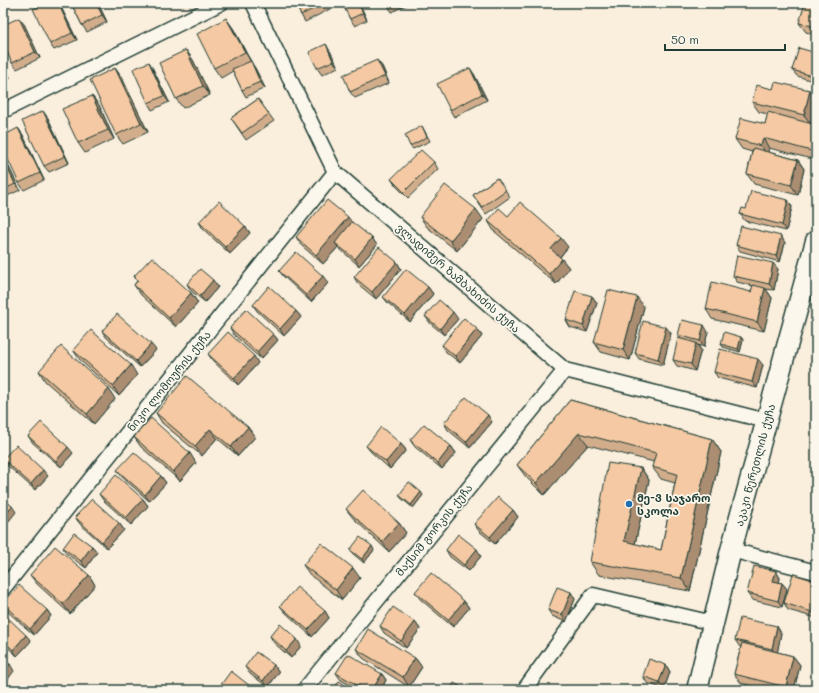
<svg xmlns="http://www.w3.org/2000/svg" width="819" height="693" viewBox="0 0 819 693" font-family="Mali,'Noto Sans Georgian',sans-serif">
<rect width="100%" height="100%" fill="#faeedd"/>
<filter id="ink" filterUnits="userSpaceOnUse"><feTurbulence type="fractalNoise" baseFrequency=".025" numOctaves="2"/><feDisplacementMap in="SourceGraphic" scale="8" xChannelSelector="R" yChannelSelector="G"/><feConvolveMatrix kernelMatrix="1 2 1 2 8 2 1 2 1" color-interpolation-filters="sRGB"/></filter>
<g filter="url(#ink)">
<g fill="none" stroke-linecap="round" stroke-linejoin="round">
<defs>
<path id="minor" d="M 253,3 L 335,172 L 565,370 L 767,421
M 3,111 L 221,3
M 731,550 L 816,572
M 3,589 L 335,172
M 304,690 L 565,370
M 524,690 L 593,595 L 713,623"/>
<path id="secondary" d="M 697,690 L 731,550 L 816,241"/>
</defs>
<!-- minor casing -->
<use href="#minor" stroke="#1f3d34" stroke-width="17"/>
<!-- secondary casing -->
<use href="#secondary" stroke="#1f3d34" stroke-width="23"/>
<!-- minor -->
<use href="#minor" stroke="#fbf7ec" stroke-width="14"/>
<!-- secondary -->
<use href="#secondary" stroke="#fbf7ec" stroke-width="20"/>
</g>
<!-- wall -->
<path fill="#d2ad8c" stroke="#1f3d34" d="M 47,3 L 59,3 L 77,40 L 54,50 L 50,44 Z
M 71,3 L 98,3 L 107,22 L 87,32 L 82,25 Z
M 295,3 L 327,3 L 330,9 L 305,22 L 301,15 Z
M 342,3 L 368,3 L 361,7 L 367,20 L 355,26 L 350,19 Z
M 386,3 L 410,3 L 392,12 Z
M 816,3 L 816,35 L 806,32 L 799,23 Z
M 24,24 L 40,58 L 17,69 L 12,63 Z
M 233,28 L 251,62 L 255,68 L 265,88 L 246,97 L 242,90 L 233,71 L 221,78 L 214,68 Z
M 186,50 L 193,60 L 210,95 L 183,108 L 176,99 Z
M 330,51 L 338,67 L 322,75 L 317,68 Z
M 816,53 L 816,82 L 797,76 L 792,70 Z
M 149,62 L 153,69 L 169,102 L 152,110 L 148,103 Z
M 3,63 L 10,78 L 3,81 Z
M 382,66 L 389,83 L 355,98 L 350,92 Z
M 115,68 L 122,78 L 148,132 L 123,144 L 116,135 Z
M 474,74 L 487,100 L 454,117 L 450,110 Z
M 92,96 L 99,105 L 114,139 L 85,153 L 78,143 Z
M 258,99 L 274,121 L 246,140 L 231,118 Z
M 752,102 L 816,103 L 811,123 L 816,125 L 816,160 L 769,148 L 768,152 L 798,160 L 804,169 L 798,195 L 754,184 L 747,174 L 752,152 L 742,149 L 735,139 L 765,124 L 768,114 L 759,112 Z
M 48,118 L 69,163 L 49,172 L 44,166 Z
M 422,126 L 430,141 L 413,149 L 410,146 Z
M 18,128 L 23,135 L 44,180 L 24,190 L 19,183 Z
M 3,155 L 20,190 L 3,198 Z
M 434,162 L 438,169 L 408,198 L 396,186 L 391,179 Z
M 497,178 L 510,197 L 486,214 L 473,195 Z
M 788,200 L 792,207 L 786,231 L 745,221 L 740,214 L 746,209 Z
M 508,216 L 568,247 L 560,257 L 569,268 L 556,284 L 494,231 L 488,221 Z
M 420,217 L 483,219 L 457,251 L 427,227 Z
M 199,222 L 245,226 L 250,233 L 230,254 L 203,229 Z
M 352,223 L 372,238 L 377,245 L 359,266 L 340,249 L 338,247 L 323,264 L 302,246 L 296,237 Z
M 781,236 L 785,243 L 780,262 L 740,251 L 736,245 Z
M 397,262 L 401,269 L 376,299 L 358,284 L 354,277 Z
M 778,269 L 774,290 L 766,289 L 772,298 L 764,331 L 712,319 L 706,309 L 751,292 L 753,286 L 737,282 L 733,276 Z
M 279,271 L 328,283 L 311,302 L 284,277 Z
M 134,276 L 191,293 L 198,303 L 176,327 L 141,295 L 134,285 L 137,281 Z
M 187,284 L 218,287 L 205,302 L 191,291 Z
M 428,287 L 433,294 L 410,322 L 388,303 L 383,297 Z
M 592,296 L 597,303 L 587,332 L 570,327 L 566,320 Z
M 253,305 L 296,311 L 301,317 L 284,336 L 257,311 Z
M 644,307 L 630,360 L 601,352 L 594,342 Z
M 425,316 L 458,319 L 444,335 L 430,323 Z
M 230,328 L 273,334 L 278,340 L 261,359 L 234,335 Z
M 477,329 L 482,336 L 460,363 L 446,352 L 442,345 Z
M 102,331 L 156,350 L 140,367 L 106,337 Z
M 708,332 L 704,347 L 698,345 L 701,350 L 695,371 L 677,366 L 673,360 L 681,339 L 678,335 Z
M 671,333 L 663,365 L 639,359 L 635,353 Z
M 741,337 L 743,340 L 740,352 L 723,347 L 721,344 Z
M 73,350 L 137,375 L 119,396 L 80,360 Z
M 208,354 L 258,363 L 238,385 L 213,361 Z
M 763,365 L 757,388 L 718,378 L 714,372 Z
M 39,371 L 115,399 L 94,424 L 45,381 Z
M 570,400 L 712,439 L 721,452 L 690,591 L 599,575 L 590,562 L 641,468 L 649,480 L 635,544 L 661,550 L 675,483 L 661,479 L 652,467 L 654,462 L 588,445 L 544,495 L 526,477 L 517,465 Z
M 156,413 L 255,437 L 238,456 L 217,438 L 202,456 L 162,423 Z
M 492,422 L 470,448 L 448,430 L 444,423 Z
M 28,436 L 73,453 L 61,467 L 33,443 Z
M 134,437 L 196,463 L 180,481 L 141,447 Z
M 410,440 L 451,446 L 456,453 L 442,469 L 415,447 Z
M 401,444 L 406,450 L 390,469 L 371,452 L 366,446 Z
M 3,459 L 48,476 L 35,490 L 8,466 Z
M 117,470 L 161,476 L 166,483 L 149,501 L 122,477 Z
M 99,494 L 143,499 L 148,506 L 131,525 L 103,500 Z
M 399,495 L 423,495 L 413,508 L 401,498 Z
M 346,509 L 399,523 L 406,533 L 389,552 L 353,518 Z
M 513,510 L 518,517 L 495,544 L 479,531 L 474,524 Z
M 75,517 L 119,523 L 124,530 L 107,548 L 80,524 Z
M 92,546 L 97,552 L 86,568 L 67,554 L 63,548 Z
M 350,550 L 374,550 L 364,563 L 352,553 Z
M 446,550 L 481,556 L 469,571 L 450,557 Z
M 303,565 L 360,578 L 342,600 L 310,575 Z
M 776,571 L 780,578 L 779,582 L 782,583 L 787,589 L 782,607 L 752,600 L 747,593 Z
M 30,575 L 89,575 L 95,585 L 70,614 L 37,584 Z
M 816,581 L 816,618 L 788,610 L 784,603 Z
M 415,592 L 464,601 L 469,608 L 453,627 L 420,599 Z
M 575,599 L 566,622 L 552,616 L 548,610 Z
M 3,605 L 47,610 L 51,616 L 34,635 L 7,611 Z
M 280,606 L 325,611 L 329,618 L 312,637 L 285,612 Z
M 3,620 L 31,641 L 17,656 L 3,643 Z
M 415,622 L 420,629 L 406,648 L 384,633 L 380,626 Z
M 781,633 L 777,652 L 793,656 L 800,665 L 794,690 L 767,690 L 741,683 L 734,674 L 741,647 L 740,647 L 735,640 Z
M 270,636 L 301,646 L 291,658 L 274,643 Z
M 356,649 L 415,658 L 422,667 L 409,687 L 363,658 Z
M 274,665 L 279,672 L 268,687 L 250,674 L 245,667 Z
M 666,665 L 670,672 L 664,689 L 647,683 L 643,676 Z
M 336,673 L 382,674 L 386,680 L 381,690 L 359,690 L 341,680 Z"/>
<!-- shaded-wall -->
<path fill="#ab8d72" stroke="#1f3d34" d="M 58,3 L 59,3 L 60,5 L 77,40 L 72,33 Z
M 96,3 L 98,3 L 107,22 L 102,15 Z
M 358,3 L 361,7 L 367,20 L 363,13 Z
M 19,18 L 24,24 L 40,58 L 35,52 Z
M 226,18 L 233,28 L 251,62 L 255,68 L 265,88 L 260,82 L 251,61 L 245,52 Z
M 326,44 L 330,51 L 338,67 L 333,61 Z
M 186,50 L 193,60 L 210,95 L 203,86 Z
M 377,60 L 382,66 L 389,83 L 385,76 Z
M 149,62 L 153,69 L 169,102 L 164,96 Z
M 3,63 L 10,78 L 5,71 L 3,66 Z
M 115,68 L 122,78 L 148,132 L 141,123 Z
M 470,68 L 474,74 L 487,100 L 482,94 Z
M 810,90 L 816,99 L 816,103 L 811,124 L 804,115 Z
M 92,96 L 99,105 L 114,139 L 108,130 Z
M 43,111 L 48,118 L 69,163 L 65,156 Z
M 18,128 L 23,135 L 44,180 L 40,173 Z
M 763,138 L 769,148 L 768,156 L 761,146 Z
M 3,155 L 20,190 L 15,184 L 3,159 Z
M 798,160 L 804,169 L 798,195 L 791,185 Z
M 788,200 L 792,207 L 786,231 L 782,225 Z
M 476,209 L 483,219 L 457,251 L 450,241 Z
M 348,217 L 355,227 L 335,243 L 338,247 L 323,264 L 316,255 Z
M 245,226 L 250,233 L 230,254 L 225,247 Z
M 781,236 L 785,243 L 780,262 L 776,256 Z
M 372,238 L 377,245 L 359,266 L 355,259 Z
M 561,238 L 568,247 L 558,259 L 551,249 Z
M 562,259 L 569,268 L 556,284 L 549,274 Z
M 397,262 L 401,269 L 376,299 L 372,292 Z
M 773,263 L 778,269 L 774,290 L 769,284 Z
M 323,276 L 328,283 L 311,302 L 306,295 Z
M 213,280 L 218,287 L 205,302 L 200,296 Z
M 428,287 L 433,294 L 410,322 L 405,315 Z
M 765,288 L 772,298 L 764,331 L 757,322 Z
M 191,293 L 198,303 L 176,327 L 169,318 Z
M 592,296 L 597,303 L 587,332 L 583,326 Z
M 637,297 L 644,307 L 630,360 L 623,350 Z
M 296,311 L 301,317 L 284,336 L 280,329 Z
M 453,312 L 458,319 L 444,335 L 440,329 Z
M 704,325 L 708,332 L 704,347 L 700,341 Z
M 666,327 L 671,333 L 663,365 L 658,359 Z
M 477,329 L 482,336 L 460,363 L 455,356 Z
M 273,334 L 278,340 L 261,359 L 257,352 Z
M 741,337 L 743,340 L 740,352 L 738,349 Z
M 696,343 L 701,350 L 695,371 L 691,364 Z
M 151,344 L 156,350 L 140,367 L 136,361 Z
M 254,356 L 258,363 L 238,385 L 234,378 Z
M 758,359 L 763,365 L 757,388 L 752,382 Z
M 131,365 L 137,375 L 119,396 L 113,386 Z
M 109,389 L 115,399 L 94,424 L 87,414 Z
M 488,415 L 492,422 L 470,448 L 466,442 Z
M 248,427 L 255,437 L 238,456 L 231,447 Z
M 210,429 L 217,438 L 202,456 L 195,446 Z
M 579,433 L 588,445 L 544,495 L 536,483 Z
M 712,439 L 721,452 L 690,591 L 681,578 Z
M 401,444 L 406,450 L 390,469 L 386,462 Z
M 451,446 L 456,453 L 442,469 L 438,463 Z
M 68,447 L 73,453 L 61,467 L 56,461 Z
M 190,453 L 196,463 L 180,481 L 173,472 Z
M 641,468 L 649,480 L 633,553 L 624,541 Z
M 43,470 L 48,476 L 35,490 L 31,484 Z
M 161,476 L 166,483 L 149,501 L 145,495 Z
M 421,492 L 423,495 L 413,508 L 411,505 Z
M 143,499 L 148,506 L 131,525 L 126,518 Z
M 12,506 L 16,512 L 5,526 L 3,524 L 3,516 Z
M 513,510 L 518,517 L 495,544 L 490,537 Z
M 119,523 L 124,530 L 107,548 L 102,542 Z
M 399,523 L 406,533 L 389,552 L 382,542 Z
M 92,546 L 97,552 L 86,568 L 81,561 Z
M 372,546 L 374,550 L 364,563 L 362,559 Z
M 477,549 L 481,556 L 469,571 L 464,565 Z
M 353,568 L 360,578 L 342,600 L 336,590 Z
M 776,571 L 780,578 L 778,587 L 773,581 Z
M 89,575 L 95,585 L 70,614 L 63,604 Z
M 782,583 L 787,589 L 782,607 L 778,601 Z
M 571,592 L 575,599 L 566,622 L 562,615 Z
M 816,598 L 816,618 L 812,612 Z
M 464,601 L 469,608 L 453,627 L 448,620 Z
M 47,610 L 51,616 L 34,635 L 30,629 Z
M 325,611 L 329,618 L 312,637 L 308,630 Z
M 415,622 L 420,629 L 406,648 L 401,641 Z
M 777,626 L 781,633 L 777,655 L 772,649 Z
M 26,635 L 31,641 L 17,656 L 13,650 Z
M 297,639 L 301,646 L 291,658 L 286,651 Z
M 793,656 L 800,665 L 794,690 L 788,690 L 786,687 Z
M 415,658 L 422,667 L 409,687 L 403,677 Z
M 10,664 L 14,671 L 3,686 L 3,673 Z
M 274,665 L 279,672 L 268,687 L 263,681 Z
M 666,665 L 670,672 L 664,689 L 659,682 Z
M 382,674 L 386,680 L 381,690 L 372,690 Z"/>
<!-- building -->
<path fill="#f4c9a3" stroke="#1f3d34" d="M 47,3 L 58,3 L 72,33 L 50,44 L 33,9 Z
M 71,3 L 96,3 L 102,15 L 82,25 Z
M 295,3 L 325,3 L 301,15 Z
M 342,3 L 358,3 L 363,13 L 350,19 Z
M 386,3 L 392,3 L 387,5 Z
M 805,3 L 816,3 L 816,27 L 799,23 Z
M 19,18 L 35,52 L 12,63 L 3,43 L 3,25 Z
M 226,18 L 245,52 L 214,68 L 197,34 Z
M 326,44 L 333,61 L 317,68 L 309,52 Z
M 799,48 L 816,53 L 816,77 L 792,70 Z
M 186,50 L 203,86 L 176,99 L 159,63 Z
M 377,60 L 385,76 L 350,92 L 343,75 Z
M 251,61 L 260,82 L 242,90 L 232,69 Z
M 149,62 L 164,96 L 148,103 L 133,69 Z
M 3,66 L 5,71 L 3,72 Z
M 115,68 L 141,123 L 116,135 L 90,80 Z
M 470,68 L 482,94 L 450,110 L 437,84 Z
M 775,82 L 810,90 L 804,115 L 752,102 L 756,85 L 773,89 Z
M 92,96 L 108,130 L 78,143 L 62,109 Z
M 258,99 L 269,114 L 242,133 L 231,118 Z
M 43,111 L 65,156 L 44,166 L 22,121 Z
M 768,112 L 816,125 L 816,147 L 815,152 L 763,138 L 761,146 L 735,139 L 741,118 L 765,124 Z
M 422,126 L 427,137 L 410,146 L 405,135 Z
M 18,128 L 40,173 L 19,183 L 3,149 L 3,136 Z
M 753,148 L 798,160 L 791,185 L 747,174 Z
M 421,150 L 434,162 L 404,192 L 391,179 Z
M 3,159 L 15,184 L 3,190 Z
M 497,178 L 506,190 L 482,207 L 473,195 Z
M 445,185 L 476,209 L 450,241 L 420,217 Z
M 751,191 L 788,200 L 782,225 L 740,214 L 742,208 L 746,209 Z
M 327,200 L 348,217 L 316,255 L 296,237 Z
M 219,201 L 245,226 L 225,247 L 199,222 Z
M 520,202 L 561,238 L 551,249 L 562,259 L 549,274 L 488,221 L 499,208 L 508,216 Z
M 352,222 L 372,238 L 355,259 L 335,243 Z
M 741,226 L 781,236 L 776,256 L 736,245 Z
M 379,247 L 397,262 L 372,292 L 354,277 Z
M 296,252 L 323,276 L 306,295 L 279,271 Z
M 737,255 L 773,263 L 769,284 L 733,276 Z
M 152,257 L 191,293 L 169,318 L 134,285 L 138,280 L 134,276 Z
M 200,269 L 213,280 L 200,296 L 187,284 Z
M 406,269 L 428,287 L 405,315 L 383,297 Z
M 712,282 L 751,292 L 753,285 L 765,288 L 757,322 L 706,309 Z
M 269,286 L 296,311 L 280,329 L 253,305 Z
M 608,290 L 637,297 L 623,350 L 594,342 Z
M 575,291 L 592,296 L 583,326 L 566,320 Z
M 439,300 L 453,312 L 440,329 L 425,316 Z
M 246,309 L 273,334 L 257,352 L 230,328 Z
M 117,314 L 151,344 L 136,361 L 102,331 Z
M 464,318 L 477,329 L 455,356 L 442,345 Z
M 682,320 L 704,325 L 700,341 L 678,335 Z
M 643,321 L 666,327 L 658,359 L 635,353 Z
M 91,330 L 131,365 L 113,386 L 73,350 Z
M 228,332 L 254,356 L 234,378 L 208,354 Z
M 724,332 L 741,337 L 738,349 L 721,344 Z
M 678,338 L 696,343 L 691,364 L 673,360 Z
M 61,346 L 109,389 L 87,414 L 39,371 Z
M 720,349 L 758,359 L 752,382 L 714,372 Z
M 187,376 L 248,427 L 231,447 L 210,429 L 195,446 L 156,413 Z
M 466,397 L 488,415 L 466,442 L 444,423 Z
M 570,400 L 712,439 L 681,578 L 590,562 L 608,463 L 641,468 L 624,541 L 661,550 L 677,474 L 652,467 L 656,453 L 579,433 L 536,483 L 517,465 Z
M 151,418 L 190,453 L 173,472 L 134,437 Z
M 41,422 L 68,447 L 56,461 L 28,436 Z
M 424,424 L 451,446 L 438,463 L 410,440 Z
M 381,427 L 401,444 L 386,462 L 366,446 Z
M 16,445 L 43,470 L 31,484 L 3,459 Z
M 134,452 L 161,476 L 145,495 L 117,470 Z
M 116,475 L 143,499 L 126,518 L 99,494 Z
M 409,482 L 421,492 L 411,505 L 399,495 Z
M 363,490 L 399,523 L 382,542 L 346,509 Z
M 498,497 L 513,510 L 490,537 L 474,524 Z
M 3,498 L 12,506 L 3,516 Z
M 92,499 L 119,523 L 102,542 L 75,517 Z
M 74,533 L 92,546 L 81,561 L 63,548 Z
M 458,534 L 477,549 L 464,565 L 446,550 Z
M 816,534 L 816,540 L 814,540 Z
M 360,537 L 372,546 L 362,559 L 350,550 Z
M 321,543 L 353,568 L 336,590 L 303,565 Z
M 55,546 L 89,575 L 63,604 L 30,575 Z
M 754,566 L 776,571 L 773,581 L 782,583 L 778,601 L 747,593 Z
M 431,573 L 464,601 L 448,620 L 415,592 Z
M 793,574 L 816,581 L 816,598 L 812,612 L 784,603 Z
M 19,585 L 47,610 L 30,629 L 3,604 Z
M 297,587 L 325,611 L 308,630 L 280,606 Z
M 557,587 L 571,592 L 562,615 L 548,610 Z
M 393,607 L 415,622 L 401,641 L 380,626 Z
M 6,616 L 26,635 L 13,650 L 3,640 L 3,620 Z
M 740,618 L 777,626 L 772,649 L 735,640 Z
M 280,624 L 297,639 L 286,651 L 270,636 Z
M 368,629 L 415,658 L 403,677 L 356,649 Z
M 742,643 L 793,656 L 786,687 L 734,674 Z
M 256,652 L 274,665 L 263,681 L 245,667 Z
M 348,654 L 382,674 L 372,690 L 366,690 L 336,673 Z
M 3,659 L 10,664 L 3,673 Z
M 649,659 L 666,665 L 659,682 L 643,676 Z
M 816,670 L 816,684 L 813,683 Z
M 231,671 L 255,690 L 217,690 Z
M 339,681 L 353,690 L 333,690 Z
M 454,683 L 466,690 L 450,690 Z"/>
</g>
<!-- markers -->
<circle fill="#1f6fb2" stroke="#fbf7ec" stroke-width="1.5" cx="629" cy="504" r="4"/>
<g text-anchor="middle" stroke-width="3.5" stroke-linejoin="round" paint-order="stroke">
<!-- street labels -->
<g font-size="11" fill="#1f3d34" stroke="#fbf7ec">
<text transform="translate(458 278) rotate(41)" y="4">ვლადიმერ ზამბახიძის ქუჩა</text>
<text transform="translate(169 381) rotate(-51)" y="4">ნიკო ლომოურის ქუჩა</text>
<text transform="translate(755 465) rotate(-75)" y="4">აკაკი წერეთლის ქუჩა</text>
<text transform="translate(434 530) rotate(-51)" y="4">მაქსიმ გორკის ქუჩა</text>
</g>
<!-- poi labels -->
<g font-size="11" font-weight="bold" fill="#1f3d34" stroke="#fbf7ec" text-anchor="start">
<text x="637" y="502">მე-3 საჯარო<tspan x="637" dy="13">სკოლა</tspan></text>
</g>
</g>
<!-- margin -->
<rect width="819" height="693" fill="none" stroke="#fbf7ec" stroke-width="16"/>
<rect x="8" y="8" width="803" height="677" fill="none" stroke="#1f3d34" stroke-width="1.5" filter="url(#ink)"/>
<!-- scale -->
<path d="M665 44v6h120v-6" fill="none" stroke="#1f3d34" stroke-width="2"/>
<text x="671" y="44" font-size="12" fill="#1f3d34" stroke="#fbf7ec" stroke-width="3" paint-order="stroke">50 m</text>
</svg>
